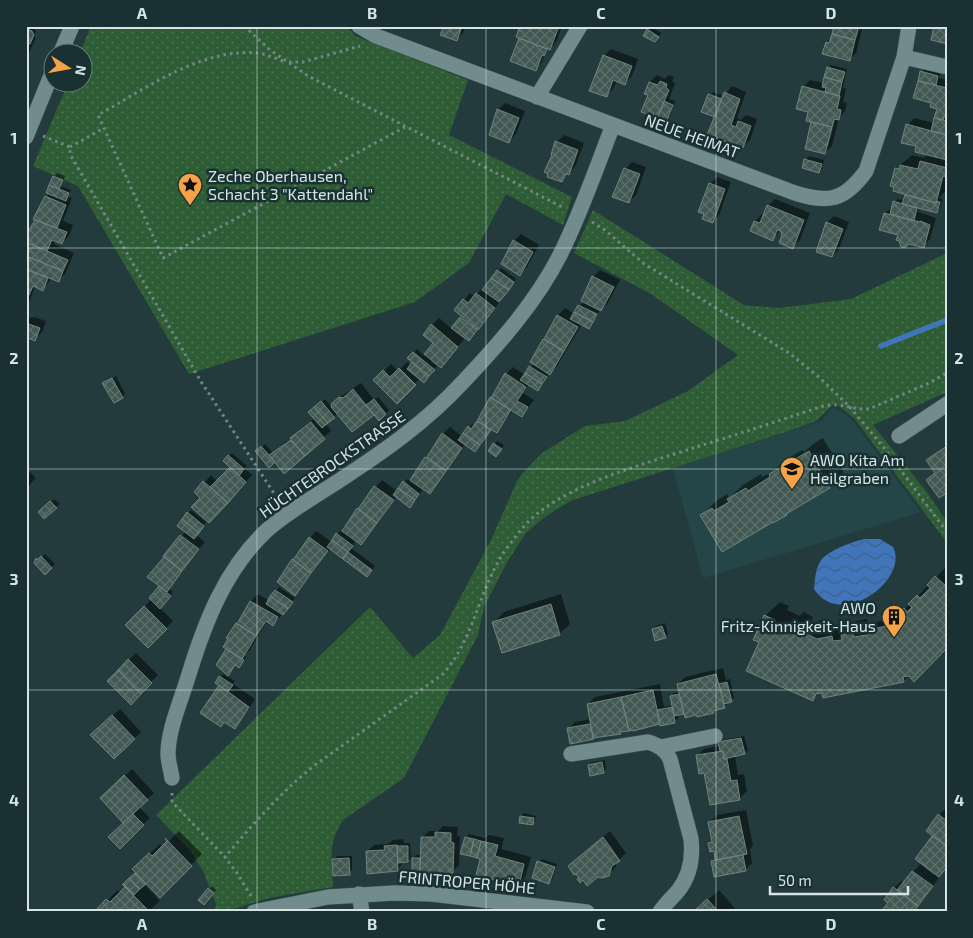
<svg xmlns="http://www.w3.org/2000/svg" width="973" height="938" viewBox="0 0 973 938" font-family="'Exo 2',sans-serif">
<defs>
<pattern id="park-dots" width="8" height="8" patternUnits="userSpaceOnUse" patternTransform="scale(1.25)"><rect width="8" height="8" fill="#2e5c34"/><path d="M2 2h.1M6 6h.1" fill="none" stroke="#4c7351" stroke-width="1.8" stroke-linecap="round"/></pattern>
<pattern id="water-waves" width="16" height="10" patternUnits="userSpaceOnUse" patternTransform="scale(1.25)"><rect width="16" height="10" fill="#4075ba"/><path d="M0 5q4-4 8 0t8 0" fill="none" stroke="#40618b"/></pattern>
<pattern id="building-cross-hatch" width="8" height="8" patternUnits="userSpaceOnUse" patternTransform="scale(1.25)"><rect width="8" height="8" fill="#425852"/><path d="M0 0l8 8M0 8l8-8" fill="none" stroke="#5d706b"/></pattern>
</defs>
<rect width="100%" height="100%" fill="#233b3d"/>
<!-- built -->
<path fill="#244648" d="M 833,407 L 845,414 L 853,421 L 921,512 L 703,578 L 673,468 L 822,421 Z"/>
<!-- park -->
<path fill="url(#park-dots)" d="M 91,26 L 347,26 L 355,36 L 468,80 L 449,135 L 572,197 L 563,225 L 506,194 L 469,263 L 415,302 L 189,374 L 78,186 L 33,166 L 68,83 L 82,82 L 82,52 L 80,52 Z
M 593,210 L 744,305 L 779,308 L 851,299 L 947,253 L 947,392 L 873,425 L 926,491 L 947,522 L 947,543 L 854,418 L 835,403 L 816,421 L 792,430 L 573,500 L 555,510 L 540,521 L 525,534 L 506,564 L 484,607 L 478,635 L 404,778 L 343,820 C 327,844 332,860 333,887 L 269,898 L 223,912 L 214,912 L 216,904 L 204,873 L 190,850 L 156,815 L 370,607 L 413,658 L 440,635 L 491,540 L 517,481 L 522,474 L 542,453 L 585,426 L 625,421 L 688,391 L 738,355 L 651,294 L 574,253 Z"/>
<!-- water -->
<path fill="url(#water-waves)" d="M 864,539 L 880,539 L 893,547 C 910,579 841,631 814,589 C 815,580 815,570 820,562 C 826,551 852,542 864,539 Z"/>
<!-- shadow -->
<path fill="#0007" fill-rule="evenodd" d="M 26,26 L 32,26 L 36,31 L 34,36 L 36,37 L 26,60 Z
M 445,26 L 466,26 L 463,33 L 456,40 Z
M 521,26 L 562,26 L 556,42 L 546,52 L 542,62 L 535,69 L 521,37 Z
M 651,26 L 655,26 L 653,28 L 661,33 L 658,38 L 648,30 Z
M 835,26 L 863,26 L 856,53 L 849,60 L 827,42 L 832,37 Z
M 611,49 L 638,59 L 632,76 L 625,83 L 617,80 L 613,89 L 606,96 L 604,56 Z
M 831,65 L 847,69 L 843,88 L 846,89 L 843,102 L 847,103 L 845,111 L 839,118 L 832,146 L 825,153 L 810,112 L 803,87 L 810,80 L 824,83 L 828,68 ZM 834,112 L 837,113 L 828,146 L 826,146 Z
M 925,69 L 940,73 L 939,78 L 947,80 L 947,189 L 939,198 L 942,199 L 940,208 L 937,211 L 919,207 L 918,212 L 936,218 L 930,239 L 923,246 L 899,234 L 885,213 L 893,207 L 897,199 L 904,200 L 907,194 L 896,169 L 912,155 L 924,158 L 928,154 L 918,146 L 908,125 L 914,118 L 934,123 L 938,108 L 933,102 L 915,97 L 922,72 Z
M 657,75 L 665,79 L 668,75 L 674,77 L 672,81 L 675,83 L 669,99 L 675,101 L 670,116 L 666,119 L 658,116 L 657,117 L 649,94 L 650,82 Z
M 732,86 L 746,92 L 737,118 L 741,120 L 746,115 L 757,119 L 750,140 L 743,147 L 716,117 L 710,95 L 713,92 L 724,96 Z
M 505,103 L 525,111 L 516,134 L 509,141 L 498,110 Z
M 564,135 L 584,143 L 575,167 L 562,181 L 554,154 L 557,142 Z
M 809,156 L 824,160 L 822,169 L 819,172 L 803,167 L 806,159 Z
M 632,162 L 646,167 L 636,195 L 629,202 L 625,169 Z
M 57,173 L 65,176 L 61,186 L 71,190 L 68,197 L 72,198 L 63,221 L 73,225 L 69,236 L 62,243 L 55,240 L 54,244 L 74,253 L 65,274 L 58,281 L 52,278 L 43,289 L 35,286 L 26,311 L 26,239 L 46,197 L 50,193 L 48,192 L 54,177 Z
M 717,177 L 731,182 L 719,215 L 712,222 L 710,184 Z
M 775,199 L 810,213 L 800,240 L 793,247 L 783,235 L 781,228 L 779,232 L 772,239 L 752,231 L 755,221 L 762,214 L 764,215 L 768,206 Z
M 834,216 L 849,222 L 839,249 L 832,256 L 827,223 Z
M 521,234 L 539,245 L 527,267 L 520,274 L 514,241 Z
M 501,268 L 516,279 L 485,322 L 472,336 L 456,329 L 454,331 L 464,339 L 448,359 L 433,360 L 431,362 L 437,366 L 423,381 L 420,378 L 397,402 L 375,380 L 391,364 L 398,371 L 407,362 L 411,366 L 414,362 L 409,358 L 417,349 L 424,356 L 435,343 L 432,325 L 439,318 L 452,329 L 463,316 L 464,300 L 470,293 L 475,296 L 484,287 L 485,288 Z
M 600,270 L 620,280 L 608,303 L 601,310 L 600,309 L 592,324 L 589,327 L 582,324 L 557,366 L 549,373 L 541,386 L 538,389 L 529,384 L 523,393 L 534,400 L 528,408 L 521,415 L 513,410 L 503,424 L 496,431 L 491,428 L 478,448 L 465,444 L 436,485 L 430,492 L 417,470 L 435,449 L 443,434 L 450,427 L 462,436 L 472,424 L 475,426 L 506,374 L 513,367 L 525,375 L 534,363 L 532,362 L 558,315 L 565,308 L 574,314 L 584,301 L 586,290 L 593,277 Z
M 26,317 L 31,318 L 34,317 L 46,321 L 42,332 L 35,339 L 26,336 Z
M 116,376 L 125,394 L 122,397 L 104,383 Z
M 361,383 L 374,400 L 378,397 L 389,410 L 386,414 L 374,413 L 352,430 L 338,413 L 326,424 L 331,431 L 284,472 L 275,461 L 260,448 L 265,444 L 273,453 L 287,441 L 288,443 L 292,439 L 298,431 L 315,418 L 313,409 L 325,399 L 332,408 L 333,404 L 340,397 Z
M 823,438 L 844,473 L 830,487 L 791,510 L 786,514 L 702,515 L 716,501 L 727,494 L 729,498 L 743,485 L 761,474 L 762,477 L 775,470 L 784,461 L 802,450 L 804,452 L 813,444 Z
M 497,441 L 504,445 L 499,452 L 490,450 Z
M 232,453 L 247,466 L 244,468 L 252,475 L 216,514 L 196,492 L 211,475 L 217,481 L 231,467 L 225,461 Z
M 26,463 L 29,466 L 27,469 L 36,478 L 26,489 Z
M 407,479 L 422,490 L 413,503 L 397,496 L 367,537 L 361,543 L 356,540 L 351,548 L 375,566 L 370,572 L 331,548 L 295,594 L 310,538 L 316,531 L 332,542 L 340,531 L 342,533 L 358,509 L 382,480 L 397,491 Z
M 54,499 L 60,504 L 44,517 L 40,512 Z
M 191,510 L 206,522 L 196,535 L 205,542 L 168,588 L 173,592 L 160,608 L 173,621 L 148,647 L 127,625 L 152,599 L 151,598 L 160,586 L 149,577 L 186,531 L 188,513 Z
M 45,554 L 55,564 L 45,573 L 35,563 L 40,556 L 41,558 Z
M 947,566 L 947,647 L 903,681 L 820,692 L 813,699 L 761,642 L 765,616 L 780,602 L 789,606 L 787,610 L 800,616 L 804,612 L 813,617 L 811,621 L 817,624 L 820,620 L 832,626 L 846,623 L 847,628 L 850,627 L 856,621 L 867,619 L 868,624 L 881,621 L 888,615 L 902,612 Z
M 279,587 L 295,598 L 286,611 L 273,624 L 267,621 L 249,651 L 244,656 L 246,657 L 242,663 L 236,664 L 228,675 L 227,650 L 237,624 L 241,619 L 251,601 L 258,594 L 269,601 Z
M 561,594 L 570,624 L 559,634 L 494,623 L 504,612 Z
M 665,623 L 668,634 L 665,637 L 653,629 L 656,626 Z
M 136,653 L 158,675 L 131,703 L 108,681 Z
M 723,668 L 726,680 L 730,679 L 734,698 L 724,707 L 717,708 L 713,712 L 697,713 L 685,711 L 677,714 L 678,718 L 674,722 L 660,722 L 623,731 L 620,733 L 568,729 L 575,722 L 591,719 L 588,704 L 595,697 L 660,684 L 664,707 L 674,705 L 671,696 L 674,693 L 680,692 L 678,684 L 685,677 Z
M 223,674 L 235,681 L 233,684 L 255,699 L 241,720 L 234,727 L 220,686 L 217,682 Z
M 120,709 L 141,732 L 114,758 L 98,728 Z
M 744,736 L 748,750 L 745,753 L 735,755 L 738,775 L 744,774 L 747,791 L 740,798 L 711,803 L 705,772 L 697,756 L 704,749 L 720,746 L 719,743 L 723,740 Z
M 605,760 L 606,769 L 603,772 L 589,765 L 592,762 Z
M 132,769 L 154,793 L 139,807 L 150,818 L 120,847 L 125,822 L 102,798 Z
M 946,808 L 947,868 L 937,877 L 939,878 L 914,912 L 883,912 L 890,903 L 894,888 L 901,881 L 904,883 L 920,864 L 934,875 L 935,873 L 916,858 L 934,835 L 939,815 Z
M 746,810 L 753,846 L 750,849 L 752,863 L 745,870 L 712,861 L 716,857 L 715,849 L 710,843 L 713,840 L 710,822 L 717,815 Z
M 524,813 L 536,816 L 535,821 L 532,824 L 521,816 Z
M 443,826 L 458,827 L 457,836 L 460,836 L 459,865 L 452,872 L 413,871 L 413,859 L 416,855 L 422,855 L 422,838 L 429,831 L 438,831 Z
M 179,831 L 202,854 L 160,896 L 146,882 L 144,884 L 160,901 L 149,911 L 95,912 L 118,890 L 121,893 L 127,887 L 125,884 L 137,873 L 134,869 L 160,844 L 163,847 Z
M 610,831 L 626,853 L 618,861 L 615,868 L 608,875 L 583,878 L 580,877 L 576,860 Z
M 469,834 L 485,838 L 489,835 L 504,838 L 501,849 L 531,857 L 525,877 L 518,884 L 482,858 L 462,853 L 466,837 Z
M 403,839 L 404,843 L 410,843 L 411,858 L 408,861 L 404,861 L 398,869 L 367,852 L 374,845 L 388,844 L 393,840 Z
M 337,856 L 352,856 L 352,870 L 349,873 L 333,860 Z
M 542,859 L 557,864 L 552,880 L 549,883 L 539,862 Z
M 212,886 L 216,890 L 207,901 L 209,889 Z
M 719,890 L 738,912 L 694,912 Z"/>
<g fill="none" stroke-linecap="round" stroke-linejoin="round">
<!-- stream -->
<path stroke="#4075ba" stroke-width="5.5" d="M 881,346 L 947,320"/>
</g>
<!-- building -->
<path fill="url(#building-cross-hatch)" stroke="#6c857d" d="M 444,26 L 462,26 L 457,41 L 440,35 Z
M 520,26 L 559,26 L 550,50 L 516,37 Z
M 834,26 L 859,26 L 855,40 L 832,34 Z
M 934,26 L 947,26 L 947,44 L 931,40 Z
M 26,27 L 27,29 L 32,31 L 34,35 L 30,44 L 26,43 Z
M 647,29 L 659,37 L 655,42 L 643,36 Z
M 832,34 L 855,40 L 850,61 L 822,54 L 826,42 L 829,43 Z
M 519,38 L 547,49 L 544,56 L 542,55 L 536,71 L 510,61 Z
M 603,55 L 632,66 L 625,85 L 613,80 L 607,97 L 589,91 Z
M 827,67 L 845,72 L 842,82 L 824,77 Z
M 920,71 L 938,76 L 936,85 L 918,81 Z
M 824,77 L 842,82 L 839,96 L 825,92 L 826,88 L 822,87 Z
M 660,81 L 667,84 L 666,88 L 669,90 L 657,118 L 641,112 L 648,95 L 644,94 L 649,82 L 658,85 Z
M 918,81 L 947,88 L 947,118 L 944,117 L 943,120 L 934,118 L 937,109 L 930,107 L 931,103 L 913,98 Z
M 802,86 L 840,96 L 837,109 L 841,110 L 839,120 L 834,119 L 832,127 L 806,121 L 808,112 L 796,109 Z
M 724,92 L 740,99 L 731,125 L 736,127 L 738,121 L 751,126 L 743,148 L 707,135 Z
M 708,94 L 722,99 L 715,117 L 701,112 Z
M 664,101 L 673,105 L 667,120 L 658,117 Z
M 497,109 L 519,118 L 509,143 L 489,135 Z
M 934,118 L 947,121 L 947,135 L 931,131 Z
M 811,122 L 832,127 L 825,154 L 805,149 Z
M 906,124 L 947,135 L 947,160 L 915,152 L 916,146 L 901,143 Z
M 555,141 L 578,150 L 569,175 L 566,174 L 562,182 L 547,177 L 548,174 L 544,172 L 552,155 L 551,155 Z
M 804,159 L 822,164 L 819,173 L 802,168 Z
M 920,161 L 947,168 L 947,177 L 943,176 L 936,203 L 893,191 L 894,187 L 890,186 L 895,168 L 899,169 L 900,165 L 918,169 Z
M 624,168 L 640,174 L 629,203 L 612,197 Z
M 53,176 L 63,180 L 59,189 L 49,185 Z
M 709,183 L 725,189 L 713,223 L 702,219 L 704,214 L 698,212 Z
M 49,185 L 69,193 L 66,201 L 46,193 Z
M 905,195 L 936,203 L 936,201 L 940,202 L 937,213 L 902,204 Z
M 45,196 L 66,205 L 57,228 L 33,219 Z
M 893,201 L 917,208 L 914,221 L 890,214 Z
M 767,205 L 804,220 L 793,249 L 779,243 L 782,235 L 781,231 L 777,230 L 773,241 L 750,231 L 754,221 L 760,223 Z
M 884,213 L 920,222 L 920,221 L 930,225 L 924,248 L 909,244 L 905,248 L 901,247 L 899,241 L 896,240 L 898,235 L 879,230 Z
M 35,220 L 67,232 L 62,244 L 52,240 L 47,251 L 26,242 L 26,235 Z
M 826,222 L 843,229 L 832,257 L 816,252 Z
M 513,240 L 533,252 L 520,276 L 501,264 Z
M 26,242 L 68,260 L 63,271 L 26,256 Z
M 26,256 L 63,271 L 59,282 L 26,269 Z
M 26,269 L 48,278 L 43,291 L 33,286 L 28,297 L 26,296 Z
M 497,270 L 514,282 L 509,290 L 491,278 Z
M 592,276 L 614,287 L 601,311 L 581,301 Z
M 491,278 L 509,290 L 499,302 L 482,290 Z
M 476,293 L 495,308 L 478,330 L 454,310 L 463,299 L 468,303 Z
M 578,305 L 597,314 L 593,322 L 574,312 Z
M 574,312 L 593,322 L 589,329 L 570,319 Z
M 557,315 L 578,327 L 564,351 L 544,339 Z
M 460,317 L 477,330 L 469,341 L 451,328 Z
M 26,323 L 40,328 L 35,341 L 26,337 Z
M 431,324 L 458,347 L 441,368 L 424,354 L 433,343 L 423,335 Z
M 543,339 L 564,351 L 550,375 L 530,362 Z
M 413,352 L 435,370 L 429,376 L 407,358 Z
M 412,362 L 429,376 L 424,383 L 407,369 Z
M 529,366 L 547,377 L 542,384 L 525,373 Z
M 399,368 L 416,385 L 397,404 L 373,380 L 383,370 L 390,377 Z
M 505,373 L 526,387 L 517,401 L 528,407 L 522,417 L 491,398 Z
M 525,373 L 542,384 L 538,391 L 520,380 Z
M 112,378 L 123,398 L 114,403 L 102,383 Z
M 353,389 L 374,415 L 352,432 L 331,407 L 332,403 L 339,397 L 343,398 Z
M 490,397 L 511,410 L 497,433 L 477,421 Z
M 374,399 L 386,414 L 379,421 L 366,405 Z
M 321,401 L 335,418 L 328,423 L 314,407 Z
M 314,407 L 328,423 L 322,428 L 308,412 Z
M 477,421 L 491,430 L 480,445 L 463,433 L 468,426 L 471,429 Z
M 311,422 L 325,439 L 305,456 L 290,438 Z
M 442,433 L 462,448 L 446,471 L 427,457 Z
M 463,433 L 480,445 L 475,452 L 458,440 Z
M 291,440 L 305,456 L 284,474 L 269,455 Z
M 493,443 L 502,449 L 496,457 L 488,451 Z
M 261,446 L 275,462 L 269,468 L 255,451 Z
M 947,446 L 947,493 L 939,498 L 926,480 L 935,473 L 926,460 Z
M 809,451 L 830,488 L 786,514 L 787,515 L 773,523 L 773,522 L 722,552 L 700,515 L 712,508 L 714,511 L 729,502 L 727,499 L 746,488 L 748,491 L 770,477 L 769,474 L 788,463 L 790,466 L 798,461 L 797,458 Z
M 228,455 L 244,469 L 239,476 L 223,461 Z
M 425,457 L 446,471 L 430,494 L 410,480 Z
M 230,467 L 246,482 L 228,503 L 210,487 Z
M 203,481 L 228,503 L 209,523 L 191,507 L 200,498 L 194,492 Z
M 403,481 L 419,494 L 415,500 L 398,488 Z
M 374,486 L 394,500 L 377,523 L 358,509 Z
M 398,488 L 415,500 L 410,508 L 393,495 Z
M 50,501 L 57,508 L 44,519 L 38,512 Z
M 357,508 L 377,523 L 361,545 L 342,531 Z
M 187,512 L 204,526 L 199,533 L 182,519 Z
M 182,519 L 199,533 L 194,539 L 177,526 Z
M 336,533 L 353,546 L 348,552 L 332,540 Z
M 180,535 L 199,549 L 182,571 L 163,556 Z
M 309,537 L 328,551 L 311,573 L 293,560 Z
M 332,540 L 348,552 L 343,559 L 327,547 Z
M 348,552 L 372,570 L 367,577 L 343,559 Z
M 41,556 L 52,568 L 45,575 L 34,563 L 36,558 L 37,560 Z
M 164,557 L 182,571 L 167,592 L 147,577 Z
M 292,559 L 311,573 L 295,596 L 277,582 Z
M 935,576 L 947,587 L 947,648 L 914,682 L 909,676 L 903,677 L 904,682 L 823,698 L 822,693 L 816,694 L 813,701 L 746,671 L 759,642 L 753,640 L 764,615 L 775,620 L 774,624 L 786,630 L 789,626 L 800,631 L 798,635 L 803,638 L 805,633 L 817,639 L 832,636 L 833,641 L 842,640 L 841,635 L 853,632 L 854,637 L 873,634 L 872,629 L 887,626 L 904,608 L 907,612 L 912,607 L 908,604 L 917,595 L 920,598 L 930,588 L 927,585 Z
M 159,586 L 171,596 L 160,609 L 149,598 Z
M 275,590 L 293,602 L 288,609 L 270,596 Z
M 270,596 L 288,609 L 283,615 L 266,604 Z
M 250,601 L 278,617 L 273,626 L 266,621 L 256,636 L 237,624 Z
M 551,604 L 560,635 L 502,653 L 492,622 Z
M 144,606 L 167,629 L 148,648 L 125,625 Z
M 236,623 L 256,636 L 242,659 L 223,647 L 228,639 L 226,638 Z
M 662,626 L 666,638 L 655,641 L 652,629 Z
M 226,649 L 244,660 L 239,668 L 235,665 L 228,676 L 216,665 Z
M 128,659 L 152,683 L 141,694 L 118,670 Z
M 118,670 L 141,694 L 131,705 L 107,681 Z
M 716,674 L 725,708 L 713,711 L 714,713 L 697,717 L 696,715 L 685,718 L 677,684 Z
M 219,676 L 233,685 L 228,692 L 215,683 Z
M 727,682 L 732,702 L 724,704 L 719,684 Z
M 219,685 L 249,707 L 235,729 L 224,722 L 221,727 L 200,713 Z
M 653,690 L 660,724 L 633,731 L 633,730 L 629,731 L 621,697 Z
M 679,694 L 684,714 L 674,716 L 670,696 Z
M 621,697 L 629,731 L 620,732 L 621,734 L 593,738 L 587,704 Z
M 673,707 L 675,723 L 660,726 L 657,710 Z
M 112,715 L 135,739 L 114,759 L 90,735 Z
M 590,724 L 594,739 L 570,744 L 567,728 Z
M 741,738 L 745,754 L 724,759 L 723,751 L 720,751 L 718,742 Z
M 723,751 L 724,759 L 727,759 L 731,781 L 737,780 L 740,800 L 710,805 L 704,773 L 699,774 L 696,755 Z
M 602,762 L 604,773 L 590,776 L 588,765 Z
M 124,775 L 148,800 L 123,823 L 100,798 Z
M 133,814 L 144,825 L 120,849 L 108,837 Z
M 938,814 L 947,821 L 947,846 L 926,831 Z
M 520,816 L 534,818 L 533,825 L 519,823 Z
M 739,816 L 747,854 L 715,860 L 714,851 L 710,852 L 708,843 L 712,842 L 708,822 Z
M 435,832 L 451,833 L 451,842 L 454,843 L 453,873 L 420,873 L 421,837 L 435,837 Z
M 932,836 L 947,846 L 947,867 L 939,877 L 915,859 Z
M 465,837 L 474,839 L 470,856 L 460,854 Z
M 603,837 L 620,861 L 612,866 L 609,876 L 602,878 L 598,877 L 587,886 L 583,880 L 580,883 L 577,879 L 579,878 L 576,874 L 574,875 L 568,866 Z
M 165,838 L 192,866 L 160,898 L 132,869 L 149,853 L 152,856 L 167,841 Z
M 474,839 L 481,841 L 477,858 L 470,856 Z
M 481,841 L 498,845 L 495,856 L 524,864 L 519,886 L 476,875 L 480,859 L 477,858 Z
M 384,846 L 397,845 L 398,871 L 367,874 L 366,851 L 385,850 Z
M 397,846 L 408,846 L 408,862 L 398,863 Z
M 743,855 L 746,871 L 714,877 L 711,861 Z
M 349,858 L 350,875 L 333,876 L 332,859 Z
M 412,858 L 420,858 L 420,873 L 412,873 Z
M 537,861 L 555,867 L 549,884 L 532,878 Z
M 912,871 L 933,886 L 918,906 L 897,890 Z
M 135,873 L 146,884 L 140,889 L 129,878 Z
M 129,878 L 140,889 L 134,895 L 123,884 Z
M 122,884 L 150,912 L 94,912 L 106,899 L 110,902 L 125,887 Z
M 893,887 L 918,906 L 914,912 L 884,912 L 882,910 L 888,903 L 884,900 Z
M 208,888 L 214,893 L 204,905 L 198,900 Z
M 707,899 L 719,912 L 693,912 Z"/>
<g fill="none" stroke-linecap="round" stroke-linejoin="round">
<defs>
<path id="minor" d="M 359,26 L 376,36 L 795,193 C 829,204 845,200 866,171 L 904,57 L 909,26
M 61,52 L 72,26
M 904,57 L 947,67
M 537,97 L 580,26
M 26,137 L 52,73
M 899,436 L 947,404
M 661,747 L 715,736
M 571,754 L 648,742 C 658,745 665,749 670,759 L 691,839 C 693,858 690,876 678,891 C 672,898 665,904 660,912
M 172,778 C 171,770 168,762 168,754 C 168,729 182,698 189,674 C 205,622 225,570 266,531 C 287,512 314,497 337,482 C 383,452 425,423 463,382 C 499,344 536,302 560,255 C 581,213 596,169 613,125
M 359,894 L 362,912
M 254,912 L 328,897 L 394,893 L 431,894 L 587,912"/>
</defs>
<!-- minor casing -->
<use href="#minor" stroke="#43585a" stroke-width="16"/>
<!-- path -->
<path stroke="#738688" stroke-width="3" stroke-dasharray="2.5 4" stroke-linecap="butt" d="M 244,26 L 269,49 L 308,76 L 564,208
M 283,61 C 274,58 266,54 257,53 C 201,48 145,89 98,115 L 163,258 L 405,127
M 289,62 L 303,62 L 360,46
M 43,136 L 70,147 L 70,154 L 200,380 L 279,501
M 70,147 L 104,128
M 592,222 L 605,230 L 643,263 L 789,353 L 820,378 L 849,406 L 884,448 L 947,532
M 172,793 L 172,802 L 225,857
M 251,896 L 237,873 L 225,857 C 253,824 281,792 315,765 L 443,674 C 471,643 478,598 498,562 C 504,551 512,541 520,531 C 555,486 643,465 696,447 C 739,434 781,420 823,406 C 843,402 851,410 869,409 L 927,384 L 947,373"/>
<!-- minor -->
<use href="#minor" stroke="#728c8e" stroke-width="15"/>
<!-- tram -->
<path stroke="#7b8e8f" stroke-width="1" d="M 944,912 L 947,908"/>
</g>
<!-- grid -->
<path fill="none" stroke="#d6e4e5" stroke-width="1" stroke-opacity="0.55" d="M 257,26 L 257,912M 486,26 L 486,912M 716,26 L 716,912M 26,248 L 947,248M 26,469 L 947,469M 26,690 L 947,690"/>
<!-- icons -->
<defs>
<symbol id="sight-pin" viewBox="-11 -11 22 30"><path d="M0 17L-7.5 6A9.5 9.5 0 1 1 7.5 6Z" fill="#f6a246" stroke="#193133"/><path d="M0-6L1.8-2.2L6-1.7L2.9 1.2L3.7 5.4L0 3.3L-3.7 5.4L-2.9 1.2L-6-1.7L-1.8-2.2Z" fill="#111"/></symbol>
<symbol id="school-pin" viewBox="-11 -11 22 30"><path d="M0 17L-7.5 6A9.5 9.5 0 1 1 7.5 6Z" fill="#f6a246" stroke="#193133"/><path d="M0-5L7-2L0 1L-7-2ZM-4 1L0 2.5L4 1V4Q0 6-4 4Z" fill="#111"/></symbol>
<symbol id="building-pin" viewBox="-11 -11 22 30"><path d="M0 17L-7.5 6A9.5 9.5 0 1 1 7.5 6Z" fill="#f6a246" stroke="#193133"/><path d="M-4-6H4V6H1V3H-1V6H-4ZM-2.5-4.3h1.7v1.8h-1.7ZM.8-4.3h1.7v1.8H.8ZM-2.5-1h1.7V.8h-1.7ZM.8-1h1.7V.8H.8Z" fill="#111"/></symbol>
</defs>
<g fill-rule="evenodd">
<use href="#sight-pin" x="176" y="171" width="28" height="38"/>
<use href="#school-pin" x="778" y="455" width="28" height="38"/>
<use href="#building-pin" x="880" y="603" width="28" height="38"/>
</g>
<g text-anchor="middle" stroke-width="5" stroke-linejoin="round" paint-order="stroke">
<!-- street labels -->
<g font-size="16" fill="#d6e4e5" stroke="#193133">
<text transform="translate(692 136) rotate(20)" y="6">NEUE HEIMAT</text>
<text transform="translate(332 464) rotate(-35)" y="6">HÜCHTEBROCKSTRASSE</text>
<text transform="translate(467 882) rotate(5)" y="6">FRINTROPER HÖHE</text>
</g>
<!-- poi labels -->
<g font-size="16" fill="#d6e4e5" stroke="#193133" text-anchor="start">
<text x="208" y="182">Zeche Oberhausen,<tspan x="208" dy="18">Schacht 3 "Kattendahl"</tspan></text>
<text x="810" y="466">AWO Kita Am<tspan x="810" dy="18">Heilgraben</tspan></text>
<text x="876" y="614" text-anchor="end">AWO<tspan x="876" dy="18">Fritz-Kinnigkeit-Haus</tspan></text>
</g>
</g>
<!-- border -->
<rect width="973" height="938" fill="none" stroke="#193133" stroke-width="55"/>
<!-- north arrow -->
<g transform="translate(68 68) rotate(101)"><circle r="24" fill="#193133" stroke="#65797a"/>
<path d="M0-4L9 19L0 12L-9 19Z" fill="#f6a246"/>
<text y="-8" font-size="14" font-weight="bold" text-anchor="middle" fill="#d6e4e5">N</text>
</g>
<!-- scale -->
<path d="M770 886v8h138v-8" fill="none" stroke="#d6e4e5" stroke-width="2.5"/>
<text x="778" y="886" font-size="15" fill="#d6e4e5" stroke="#193133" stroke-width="4" paint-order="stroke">50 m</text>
<rect x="28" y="28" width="918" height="882" fill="none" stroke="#d6e4e5" stroke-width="2"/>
<g font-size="16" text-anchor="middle" font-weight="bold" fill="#d6e4e5">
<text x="142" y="19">A</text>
<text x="372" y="19">B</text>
<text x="601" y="19">C</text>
<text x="831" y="19">D</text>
<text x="14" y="144">1</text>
<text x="959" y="144">1</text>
<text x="14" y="364">2</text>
<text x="959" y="364">2</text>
<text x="14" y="585">3</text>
<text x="959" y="585">3</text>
<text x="14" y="806">4</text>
<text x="959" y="806">4</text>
<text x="142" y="930">A</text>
<text x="372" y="930">B</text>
<text x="601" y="930">C</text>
<text x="831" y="930">D</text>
</g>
</svg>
